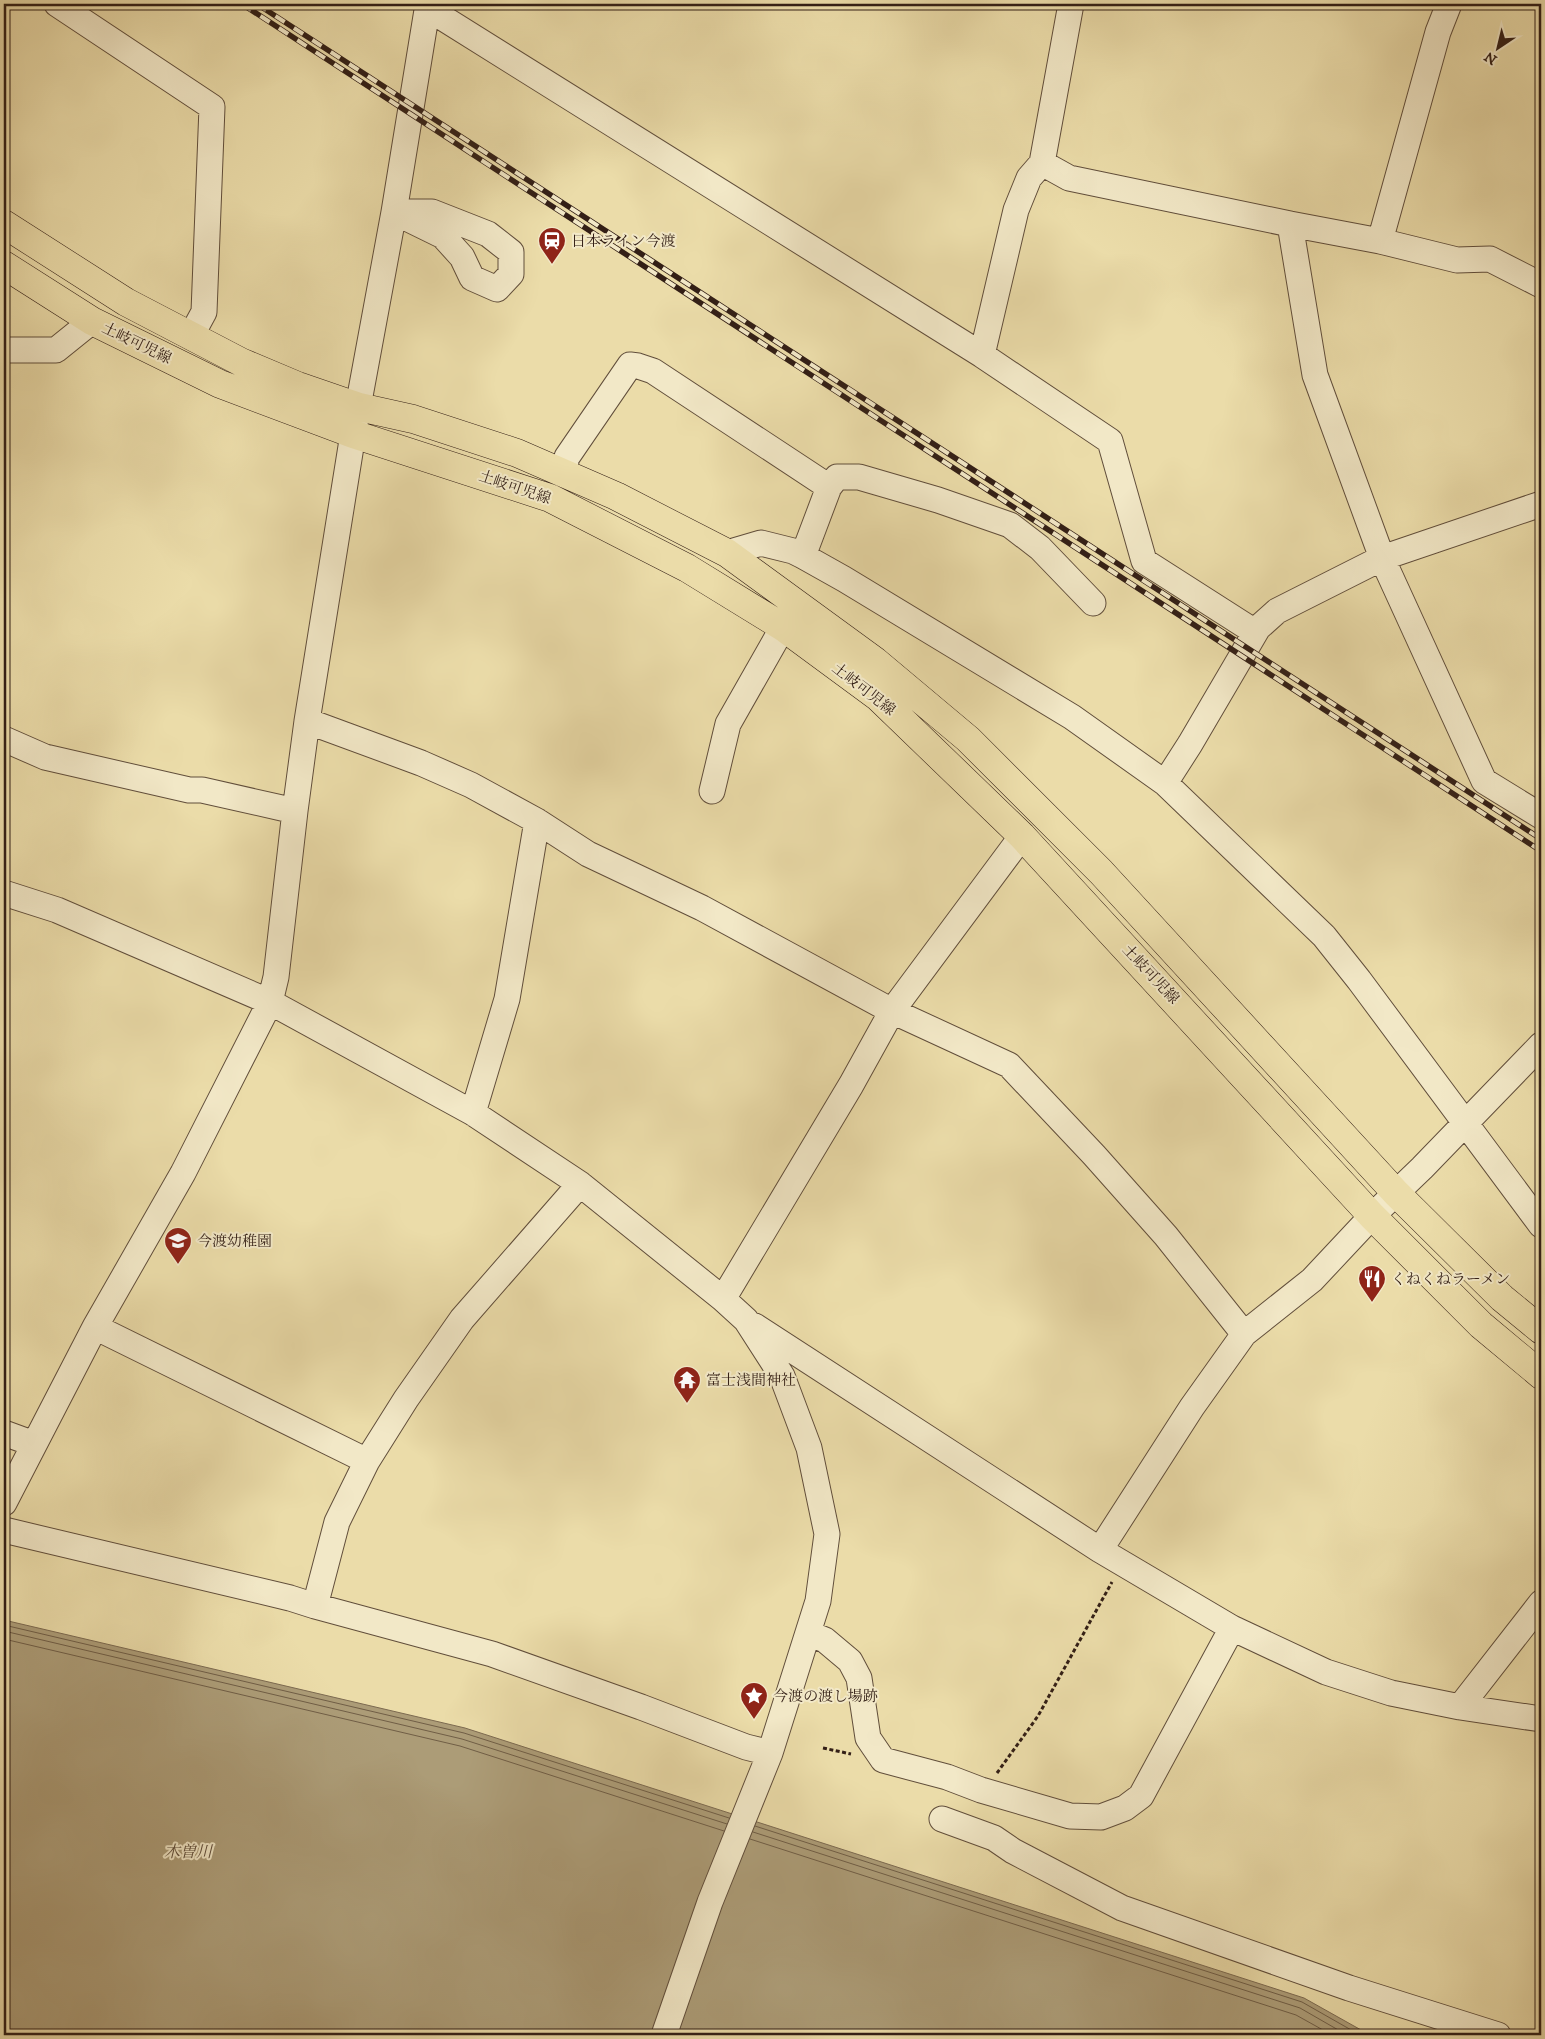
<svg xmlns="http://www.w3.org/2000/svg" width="1545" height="2039" viewBox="0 0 1545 2039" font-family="'IM FELL DW Pica','Noto Serif JP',serif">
<rect width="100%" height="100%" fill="#ebdca9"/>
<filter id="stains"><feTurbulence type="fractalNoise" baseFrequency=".004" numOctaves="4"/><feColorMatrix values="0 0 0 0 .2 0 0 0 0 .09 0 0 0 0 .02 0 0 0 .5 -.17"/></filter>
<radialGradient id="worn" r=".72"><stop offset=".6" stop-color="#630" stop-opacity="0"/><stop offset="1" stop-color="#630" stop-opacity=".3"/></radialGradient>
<!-- water -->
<path fill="#ac9c77" stroke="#7c6a50" d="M 4,1620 L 465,1728 L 1304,1998 L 1370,2035 L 4,2035 Z"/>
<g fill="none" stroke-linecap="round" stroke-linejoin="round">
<!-- shore -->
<path stroke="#705e46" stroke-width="1" d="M 4,1625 L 464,1733 L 729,1818
M 4,1631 L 462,1739 L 727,1824
M 4,1639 L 460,1746 L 724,1831
M 755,1826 L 1302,2002 L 1360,2035
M 753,1832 L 1300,2008 L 1347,2035
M 750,1839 L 1296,2015 L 1332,2035"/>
<defs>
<path id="minor" d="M 57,4 L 212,107 L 204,312 L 191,336
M 1449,4 L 1438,32 L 1380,241 L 1457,260 L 1490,259 L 1541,285
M 427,8 L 982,355 L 1110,441 L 1144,561 L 1255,632
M 1042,163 L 1069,178 L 1290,224 L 1315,375 L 1382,558 L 1484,781 L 1541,816
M 394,212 L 432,212 L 488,234 L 511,252 L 511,274 L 497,289 L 472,278 L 462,257 L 443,236 Z
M 1290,224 L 1380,241
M 4,350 L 56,350 L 92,321
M 982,355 L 1016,210 L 1029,178 L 1042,163 L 1071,4
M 563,473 L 567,457 L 630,365 L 638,366 L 653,371 L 829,487
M 727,553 L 761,543 L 793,551 L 803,556 L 844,579 L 1072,717 L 1165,783 L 1324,936 L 1359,980 L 1541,1225
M 803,556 L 829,487 L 837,477 L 859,477 L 938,500 L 1010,525 L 1040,548 L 1093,603
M 307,721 L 421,763 L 471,785 L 537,821 L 588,854 L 702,908 L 892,1011 L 1009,1065 L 1094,1155 L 1166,1236 L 1244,1334
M 4,739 L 45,757 L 189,790 L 202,790 L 295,811
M 1165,783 L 1190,744 L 1258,628 L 1277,611 L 1382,558 L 1541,504
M 712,791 L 728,724 L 783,627
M 4,893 L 57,910 L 270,1002 L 473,1113 L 580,1184 L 723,1299 L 746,1320 L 782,1376 L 809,1448 L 827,1534 L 818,1601 L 770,1753 L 710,1902 L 664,2035
M 473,1113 L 507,999 L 537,821
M 723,1299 L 851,1085 L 892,1011 L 1022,836
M 755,1326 L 1100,1550 L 1232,1628 L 1326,1672 L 1391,1693 L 1460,1707 L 1541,1719
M 95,1327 L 367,1461
M 4,1433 L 34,1444
M 4,1503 L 95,1327 L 183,1173 L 270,1002 L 276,977 L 295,811 L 307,721 L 353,434 L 394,212 L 428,4
M 4,1530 L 290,1598 L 315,1606 L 492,1654 L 641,1707 L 746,1747 L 770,1753
M 1100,1550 L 1192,1407 L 1244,1334 L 1312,1280 L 1372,1216 L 1422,1168 L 1541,1045
M 315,1606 L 337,1522 L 367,1461 L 406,1399 L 462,1319 L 580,1184
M 808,1633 L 825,1640 L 850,1661 L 859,1678 L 868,1738 L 883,1760 L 947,1777 L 981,1790 L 1070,1816 L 1101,1817 L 1125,1808 L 1141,1796 L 1232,1628
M 1460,1707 L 1541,1603
M 942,1819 L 994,1838 L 1013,1851 L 1122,1908 L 1349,1988 L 1498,2035"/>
<path id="major" d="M 4,224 L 126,302 L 241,362 L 298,386 L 359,407 L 413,419 L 517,453 L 616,496 L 727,553 L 875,661 L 968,739 L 1101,872 L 1396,1193 L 1502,1298 L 1541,1330
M 4,265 L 92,321 L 220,384 L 353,434 L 550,498 L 687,568 L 783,627 L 878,697 L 1022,836 L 1372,1216 L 1481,1325 L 1541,1375"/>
</defs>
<!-- minor casing -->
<use href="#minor" stroke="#614e3b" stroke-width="27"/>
<!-- major casing -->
<use href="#major" stroke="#331f16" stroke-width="29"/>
<!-- path -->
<path stroke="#331f16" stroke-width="3" stroke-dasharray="4 2.5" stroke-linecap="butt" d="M 823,1748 L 851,1754
M 997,1773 L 1038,1716 L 1112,1582"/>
<!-- minor -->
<use href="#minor" stroke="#f2e8c7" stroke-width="25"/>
<!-- major -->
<use href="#major" stroke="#ebdca9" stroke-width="28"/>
<defs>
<path id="rail" d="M 242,4 L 1541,851
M 257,4 L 1541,839"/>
</defs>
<!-- rail casing -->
<use href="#rail" stroke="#331f16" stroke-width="5.5"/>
<!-- rail -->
<use href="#rail" stroke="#f2e8c7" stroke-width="4" stroke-dasharray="11" stroke-linecap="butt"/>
</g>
<!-- icons -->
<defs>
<symbol id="station-pin" viewBox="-11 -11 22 30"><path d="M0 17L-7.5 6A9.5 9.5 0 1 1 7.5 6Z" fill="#8f2418" stroke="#f2e8c7"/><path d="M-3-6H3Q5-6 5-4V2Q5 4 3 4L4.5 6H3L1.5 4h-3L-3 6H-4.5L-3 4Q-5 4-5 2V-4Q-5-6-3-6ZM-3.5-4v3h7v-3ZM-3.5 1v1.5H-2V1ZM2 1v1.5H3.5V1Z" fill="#fff"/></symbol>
<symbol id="school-pin" viewBox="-11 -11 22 30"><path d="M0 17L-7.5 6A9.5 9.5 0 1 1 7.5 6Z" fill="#8f2418" stroke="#f2e8c7"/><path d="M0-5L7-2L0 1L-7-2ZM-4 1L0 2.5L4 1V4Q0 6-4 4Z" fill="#fff"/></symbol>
<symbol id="restaurant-pin" viewBox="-11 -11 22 30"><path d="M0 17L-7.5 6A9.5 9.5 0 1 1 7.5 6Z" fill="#8f2418" stroke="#f2e8c7"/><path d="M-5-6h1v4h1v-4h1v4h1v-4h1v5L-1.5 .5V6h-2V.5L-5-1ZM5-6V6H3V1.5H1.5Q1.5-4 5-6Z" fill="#fff"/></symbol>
<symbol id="temple-pin" viewBox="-11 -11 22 30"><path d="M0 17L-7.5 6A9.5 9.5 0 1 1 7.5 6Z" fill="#8f2418" stroke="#f2e8c7"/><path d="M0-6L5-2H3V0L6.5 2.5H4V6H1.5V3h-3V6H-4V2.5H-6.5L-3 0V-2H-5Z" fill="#fff"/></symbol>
<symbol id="sight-pin" viewBox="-11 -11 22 30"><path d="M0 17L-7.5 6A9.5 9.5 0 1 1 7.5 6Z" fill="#8f2418" stroke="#f2e8c7"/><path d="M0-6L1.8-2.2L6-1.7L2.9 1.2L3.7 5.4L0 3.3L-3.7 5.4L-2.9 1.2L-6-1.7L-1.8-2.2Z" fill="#fff"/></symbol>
</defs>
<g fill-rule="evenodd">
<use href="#station-pin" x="536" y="225" width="32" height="43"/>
<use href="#school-pin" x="162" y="1225" width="32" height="43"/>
<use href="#restaurant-pin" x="1356" y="1263" width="32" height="43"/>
<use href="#temple-pin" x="671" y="1364" width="32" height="43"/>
<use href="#sight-pin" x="738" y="1680" width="32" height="43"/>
</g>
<g text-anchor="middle" stroke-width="4" stroke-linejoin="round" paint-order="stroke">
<!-- poi labels -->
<g font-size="15" fill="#331f16" stroke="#f2e8c7" text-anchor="start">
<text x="571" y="246">日本ライン今渡</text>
<text x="197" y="1246">今渡幼稚園</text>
<text x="1391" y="1284">くねくねラーメン</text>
<text x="706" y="1385">富士浅間神社</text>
<text x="773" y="1701">今渡の渡し場跡</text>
</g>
<!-- street labels -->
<g font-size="15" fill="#331f16" stroke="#f2e8c7">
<text transform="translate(137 343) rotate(26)" y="5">土岐可児線</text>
<text transform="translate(515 487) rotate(19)" y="5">土岐可児線</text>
<text transform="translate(864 689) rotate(38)" y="5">土岐可児線</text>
<text transform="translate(1151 974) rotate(47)" y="5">土岐可児線</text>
</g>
<!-- water labels -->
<g font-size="16" font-style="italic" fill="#5d4b38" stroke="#f2e8c7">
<text x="188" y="1857">木曽川</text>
</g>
</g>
<!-- margin -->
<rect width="1545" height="2039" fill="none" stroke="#ebdca9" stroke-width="20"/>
<rect x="5" y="5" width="1535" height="2029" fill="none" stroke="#331f16" stroke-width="2.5"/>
<rect x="10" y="10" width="1525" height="2019" fill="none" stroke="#331f16"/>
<!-- north arrow -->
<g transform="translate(1498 48) rotate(215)" stroke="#f2e8c7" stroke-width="4" paint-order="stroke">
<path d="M0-4L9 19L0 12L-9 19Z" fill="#331f16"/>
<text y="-8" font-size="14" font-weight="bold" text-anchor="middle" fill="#331f16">N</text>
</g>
<rect width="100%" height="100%" filter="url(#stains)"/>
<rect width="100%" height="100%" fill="url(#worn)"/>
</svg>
